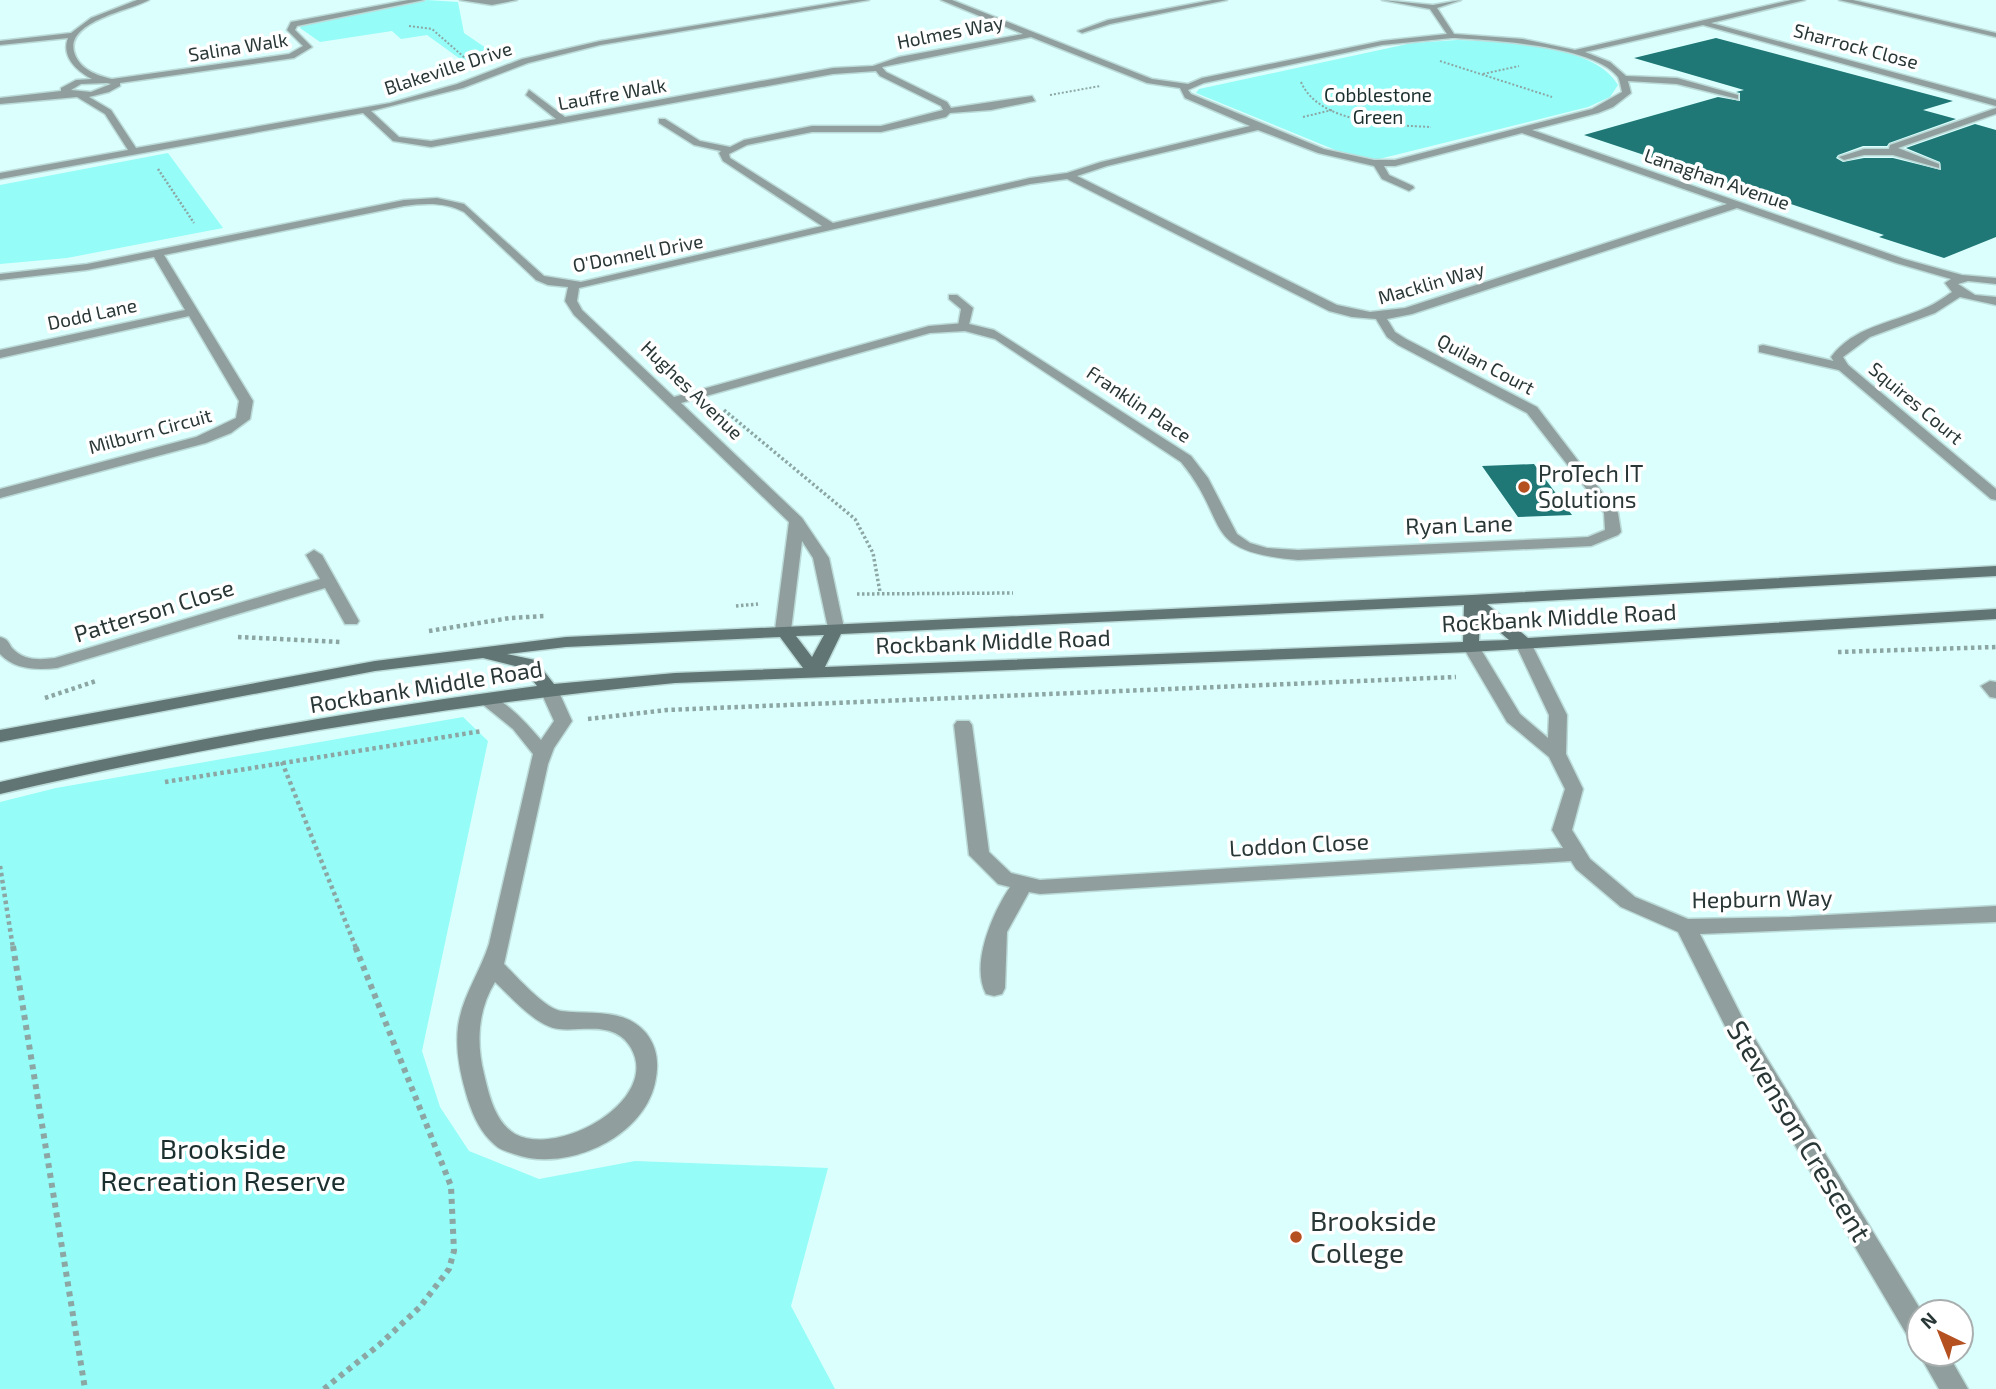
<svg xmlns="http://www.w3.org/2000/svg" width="1996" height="1389" viewBox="0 0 1996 1389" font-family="'Exo 2',sans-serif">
<rect width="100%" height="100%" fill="#dbfffd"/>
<!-- green -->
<path fill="#95fcf8" d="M 427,0 L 458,2 L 464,33 L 502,59 L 474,69 L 427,35 L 401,39 L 392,31 L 320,42 L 300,28 L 303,23 Z
M 1457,40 C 1501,42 1594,43 1618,85 L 1610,97 L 1588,107 L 1375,160 L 1350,156 L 1196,93 L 1199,89 L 1412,43 Z
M 168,153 L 223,228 L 67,258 L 0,264 L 0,185 Z
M 463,717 L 488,741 L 422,1051 L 440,1107 L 469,1151 L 539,1179 L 635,1161 L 828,1168 L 791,1306 L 835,1389 L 0,1389 L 0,802 L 56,788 Z"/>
<!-- building -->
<path fill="#1f7876" d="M 1716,38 L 1953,101 L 1923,110 L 1956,119 L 1889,143 L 1887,146 L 1863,146 L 1838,155 L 1836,158 L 1843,162 L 1864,158 L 1893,158 L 1941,170 L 1940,162 L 1906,148 L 1975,124 L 1996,130 L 1996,237 L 1944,258 L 1879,237 L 1884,235 L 1584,135 L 1718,97 L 1740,101 L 1740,93 L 1736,92 L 1744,90 L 1634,58 Z
M 1534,464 L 1572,515 L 1518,517 L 1482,466 Z"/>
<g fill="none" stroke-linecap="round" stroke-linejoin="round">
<defs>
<path id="lane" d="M 949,295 L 957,295 L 973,308 L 968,329 L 958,326 L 961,309 L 949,299 Z
M 1763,345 L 1847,364 L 1849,367 L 1843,371 L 1759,352 L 1759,346 Z
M 549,685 L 558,690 L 572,721 L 554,748 L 548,764 L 504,964 C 516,976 545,1009 561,1011 C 589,1015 624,1007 646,1033 C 658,1048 659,1065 655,1083 C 643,1138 566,1173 514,1154 C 508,1152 500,1150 495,1145 C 481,1133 474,1118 468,1100 C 461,1077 455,1052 458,1027 C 462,996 480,973 489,944 L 533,754 L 513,729 L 476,699 L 479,695 C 498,690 529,726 541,740 L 554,721 L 540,690 ZM 495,982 C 511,997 528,1017 548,1026 C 570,1037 612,1015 631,1048 C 661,1100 559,1158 515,1134 C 495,1122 489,1095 484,1074 C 476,1042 478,1010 495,982 Z"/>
<path id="street" d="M 137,0 L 149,0 C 130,11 59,22 76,57 C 83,71 99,76 112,79 L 289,54 L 303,46 L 287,30 L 291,22 L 408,0 L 424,0 L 297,26 L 295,30 L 312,47 L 294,58 L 120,83 L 120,86 L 109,92 L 89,97 L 111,110 L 136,148 L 390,103 L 457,84 L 522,59 L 600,41 L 851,0 L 869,0 L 600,45 L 528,63 L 463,88 L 371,111 L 399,137 L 431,141 L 556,119 L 526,95 L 529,90 L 565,117 L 833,68 L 873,66 L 899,57 L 1023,34 L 941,0 L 952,0 L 1152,79 L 1188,84 L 1202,78 L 1382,41 L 1447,34 L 1430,9 L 1382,0 L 1433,5 L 1461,0 L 1437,8 L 1454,34 L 1523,39 L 1575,50 L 1791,0 L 1805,0 L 1711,23 L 1996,100 L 1996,106 L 1703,25 L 1585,52 L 1610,62 L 1626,76 L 1677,78 L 1738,95 L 1738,99 L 1677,84 L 1628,81 L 1631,93 L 1613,107 L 1598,113 L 1532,130 L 1904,259 L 1962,275 L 1996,278 L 1996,284 L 1968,281 L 1958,284 L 1975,295 L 1996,297 L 1996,305 L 1960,297 L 1935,313 L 1870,337 L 1843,357 L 1848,365 L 1996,489 L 1996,500 L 1991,499 L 1839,370 L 1831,357 C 1853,327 1891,323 1923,309 C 1934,305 1943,298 1952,292 L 1945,283 L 1951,279 L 1896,263 L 1737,208 L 1412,314 L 1387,319 L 1395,332 L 1406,339 L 1537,407 L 1618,513 L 1621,532 L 1618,535 L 1591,546 L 1298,560 C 1198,551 1232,524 1181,462 L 995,339 L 965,331 L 930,333 L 681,403 L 802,518 L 829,558 L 844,628 L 836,633 L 828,628 L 813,558 L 802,541 L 791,630 L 783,635 L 775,630 L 789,522 L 574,315 L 565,301 L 568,287 L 548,285 L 536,280 L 464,212 C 445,202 425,203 404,206 L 164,255 L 253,401 L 250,419 L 231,433 L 206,443 L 0,498 L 0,489 L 196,437 L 236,418 L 239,401 L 189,316 L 0,358 L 0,350 L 185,310 L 154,257 L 87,270 L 0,280 L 0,274 L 87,264 L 404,200 L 437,198 L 464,204 L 544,276 L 581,282 L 822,226 L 723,161 L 719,153 L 721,151 L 694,145 L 659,123 L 659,119 L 665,119 L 700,141 L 730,147 L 744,140 L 812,126 L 881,126 L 943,110 L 941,106 L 880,76 L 876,71 L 833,74 L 431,147 L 393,141 L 363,113 L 0,179 L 0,173 L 128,150 L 105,114 L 77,97 L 0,104 L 0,98 L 61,91 L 61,88 L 76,80 L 92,79 C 76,71 61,56 68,38 L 0,45 L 0,41 L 71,33 L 91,18 ZM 1031,37 L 1147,83 L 1180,88 L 1185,98 L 1250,126 L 1101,162 L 1067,173 L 1030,178 L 833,223 L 730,158 L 729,154 L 747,145 L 812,132 L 881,132 L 946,117 L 950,113 L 991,110 L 1035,101 L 1032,96 L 951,108 L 947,102 L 886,72 L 882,67 ZM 1452,38 C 1490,40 1593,45 1618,77 C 1620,81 1621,88 1622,92 L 1592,109 L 1395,160 L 1374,160 L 1324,149 L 1191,94 L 1188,90 L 1204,83 L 1382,45 ZM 107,83 L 111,84 L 91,92 L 71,90 L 81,84 ZM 1258,130 L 1318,153 L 1374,166 L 1382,179 L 1409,191 L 1414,188 L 1413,186 L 1389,175 L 1384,166 L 1395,166 L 1522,133 L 1727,204 L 1405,308 L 1370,312 L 1337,305 L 1077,176 L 1107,166 ZM 1067,179 L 1329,311 L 1352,317 L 1376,319 L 1387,337 L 1398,345 L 1527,413 L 1595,500 L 1604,513 L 1605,530 L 1588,537 L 1570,538 L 1298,550 L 1267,548 L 1250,543 L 1237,534 L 1208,478 L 1191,456 L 994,330 L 965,323 L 929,326 L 674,397 L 582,310 L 577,301 L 579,288 L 1030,184 Z
M 460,0 L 517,0 L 492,5 Z
M 1212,0 L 1227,0 L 1110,24 L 1082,33 L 1078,31 L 1108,20 Z
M 1839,0 L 1853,0 L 1996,33 L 1996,37 Z
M 1996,108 L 1996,114 L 1898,148 L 1939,164 L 1939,168 L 1893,155 L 1864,155 L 1844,160 L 1839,157 L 1864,149 L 1889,149 L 1890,145 Z
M 314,550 L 322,555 L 359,621 L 357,624 L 345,624 L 325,588 L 57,668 C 37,670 15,670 0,654 L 0,637 C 8,639 8,642 12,648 C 24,661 40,660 55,658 L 320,579 L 306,555 Z
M 1523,638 L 1531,643 L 1567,715 L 1566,754 L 1583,789 L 1572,830 L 1590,859 L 1635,897 L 1688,919 L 1790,917 L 1996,906 L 1996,922 L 1700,934 L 1744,1021 L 1922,1312 L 1919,1312 L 1919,1344 L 1910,1340 L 1728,1032 L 1678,932 L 1621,907 L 1576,869 L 1571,861 L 1040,894 L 1029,892 L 1007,932 L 1005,988 L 1002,994 L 994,996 L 986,994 C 970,964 993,912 1010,887 L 998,884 L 969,855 L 954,725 L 957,721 L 969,721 L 972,725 L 989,852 L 1011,873 L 1040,880 L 1563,848 L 1552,830 L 1565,789 L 1549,757 L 1507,722 L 1463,647 L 1471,642 L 1477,643 L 1520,714 L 1548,738 L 1549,715 L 1515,643 Z
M 1990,681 L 1996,682 L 1996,698 L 1990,697 L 1981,686 Z
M 1919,1354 L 1948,1354 L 1968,1389 L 1939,1389 Z"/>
<path id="secondary" d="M 1996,566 L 1996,576 L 1487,604 L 1528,638 L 1996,609 L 1996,619 L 1471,652 L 675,683 C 448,705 222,742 0,794 L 0,782 C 177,741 357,710 537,686 L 523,668 L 483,658 L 375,671 L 0,742 L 0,730 L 375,661 L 566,637 L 1472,595 ZM 1464,605 L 1463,642 L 825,667 L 841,634 ZM 1480,615 L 1509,640 L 1479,641 ZM 824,635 L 812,657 L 796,636 ZM 780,637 L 803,668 L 675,673 L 554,684 L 535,660 L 507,654 L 566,647 Z"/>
</defs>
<!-- lane casing -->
<use href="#lane" stroke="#bbdbd9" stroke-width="3"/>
<!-- street casing -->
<use href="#street" stroke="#bbdbd9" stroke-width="3"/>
<!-- secondary casing -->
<use href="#secondary" stroke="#bbdbd9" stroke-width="3"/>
<!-- path-far4 -->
<path stroke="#8ca6a4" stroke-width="2" stroke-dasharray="2 2" stroke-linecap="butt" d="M 409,26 L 432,29 L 465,58
M 1440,61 L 1552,97
M 1483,74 L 1519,66
M 1301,82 C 1319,124 1392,125 1431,127
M 1050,95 L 1100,86
M 1303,117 L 1332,110"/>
<!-- path-far3 -->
<path stroke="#8ca6a4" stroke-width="2.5" stroke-dasharray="2 2" stroke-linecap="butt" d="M 158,169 L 194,223"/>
<!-- path-far2 -->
<path stroke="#8ca6a4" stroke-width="3.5" stroke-dasharray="2.5 2.5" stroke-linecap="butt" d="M 724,410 L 855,519 L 873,553 L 880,592
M 857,594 L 1013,593
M 736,606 L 758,604"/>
<!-- path-far1 -->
<path stroke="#8ca6a4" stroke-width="4.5" stroke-dasharray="3.5 3.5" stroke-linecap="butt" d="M 429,631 L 510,618 L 545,616
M 238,637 L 341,642
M 1838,652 L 1996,647
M 45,698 L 96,681
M 588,719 L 667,710 L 1456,677
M 282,762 L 356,948
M 165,782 L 482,731
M 0,866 L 13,948"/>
<!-- path -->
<path stroke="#8ca6a4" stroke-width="6" stroke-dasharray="5 5" stroke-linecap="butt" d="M 13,946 L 85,1389
M 324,1389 L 379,1345 L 420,1307 L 449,1269 L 454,1251 L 451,1186 L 355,946"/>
<!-- lane -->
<use href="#lane" fill="#909f9e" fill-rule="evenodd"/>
<!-- street -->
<use href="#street" fill="#909f9e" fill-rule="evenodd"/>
<!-- secondary -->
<use href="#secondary" fill="#607574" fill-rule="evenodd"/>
</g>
<!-- markers -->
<g fill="#b55021" stroke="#fff" stroke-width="2.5">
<circle cx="1524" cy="487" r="7"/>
<circle cx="1296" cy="1237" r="7"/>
</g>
<g text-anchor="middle" stroke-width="7" stroke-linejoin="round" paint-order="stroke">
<!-- far-street labels -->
<g font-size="19" fill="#293736" stroke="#fff">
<text transform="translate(950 32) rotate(-11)" y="7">Holmes Way</text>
<text transform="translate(1856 46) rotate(15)" y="7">Sharrock Close</text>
<text transform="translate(238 47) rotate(-9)" y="7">Salina Walk</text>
<text transform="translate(448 68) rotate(-18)" y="7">Blakeville Drive</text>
<text transform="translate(612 94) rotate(-10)" y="7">Lauffre Walk</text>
<text transform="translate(1717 179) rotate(19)" y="7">Lanaghan Avenue</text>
<text transform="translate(638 253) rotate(-11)" y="7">O'Donnell Drive</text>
<text transform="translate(1431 283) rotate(-16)" y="7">Macklin Way</text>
<text transform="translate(92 314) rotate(-12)" y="7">Dodd Lane</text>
<text transform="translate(1486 364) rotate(28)" y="7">Quilan Court</text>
<text transform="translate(692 390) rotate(44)" y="7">Hughes Avenue</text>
<text transform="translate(1916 403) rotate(40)" y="7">Squires Court</text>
<text transform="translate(1139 404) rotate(34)" y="7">Franklin Place</text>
<text transform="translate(150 431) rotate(-15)" y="7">Milburn Circuit</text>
</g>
<!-- far-park labels -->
<g font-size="19" fill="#1b2f2e" stroke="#fff">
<text x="1378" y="102">Cobblestone<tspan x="1378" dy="22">Green</tspan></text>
</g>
<!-- poi labels -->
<g font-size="23" fill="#293736" stroke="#fff" text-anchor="start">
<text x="1538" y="482">ProTech IT<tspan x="1538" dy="26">Solutions</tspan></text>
</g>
<!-- street labels -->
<g font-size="23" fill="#293736" stroke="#fff">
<text transform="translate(1459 525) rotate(-2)" y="8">Ryan Lane</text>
<text transform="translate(154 611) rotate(-17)" y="8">Patterson Close</text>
<text transform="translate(1559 618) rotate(-3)" y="8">Rockbank Middle Road</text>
<text transform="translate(993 642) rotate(-2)" y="8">Rockbank Middle Road</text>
<text transform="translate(426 687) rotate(-9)" y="8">Rockbank Middle Road</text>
<text transform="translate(1299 845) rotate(-3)" y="8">Loddon Close</text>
<text transform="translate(1762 899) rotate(-1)" y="8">Hepburn Way</text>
</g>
<!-- near-street labels -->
<g font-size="28" fill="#293736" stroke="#fff">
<text transform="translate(1799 1131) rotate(59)" y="10">Stevenson Crescent</text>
</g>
<!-- near-park labels -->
<g font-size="28" fill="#1b2f2e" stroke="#fff">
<text x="223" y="1159">Brookside<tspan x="223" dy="32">Recreation Reserve</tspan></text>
</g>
<!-- near-poi labels -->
<g font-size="28" fill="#293736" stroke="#fff" text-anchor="start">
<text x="1310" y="1231">Brookside<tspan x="1310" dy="32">College</tspan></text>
</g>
</g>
<!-- north arrow -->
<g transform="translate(1940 1333) rotate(317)"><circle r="33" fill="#ffffff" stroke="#a9afaf" stroke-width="2"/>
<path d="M0-5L12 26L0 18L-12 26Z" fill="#b55021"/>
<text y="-10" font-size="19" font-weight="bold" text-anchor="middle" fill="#293736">N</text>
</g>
</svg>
